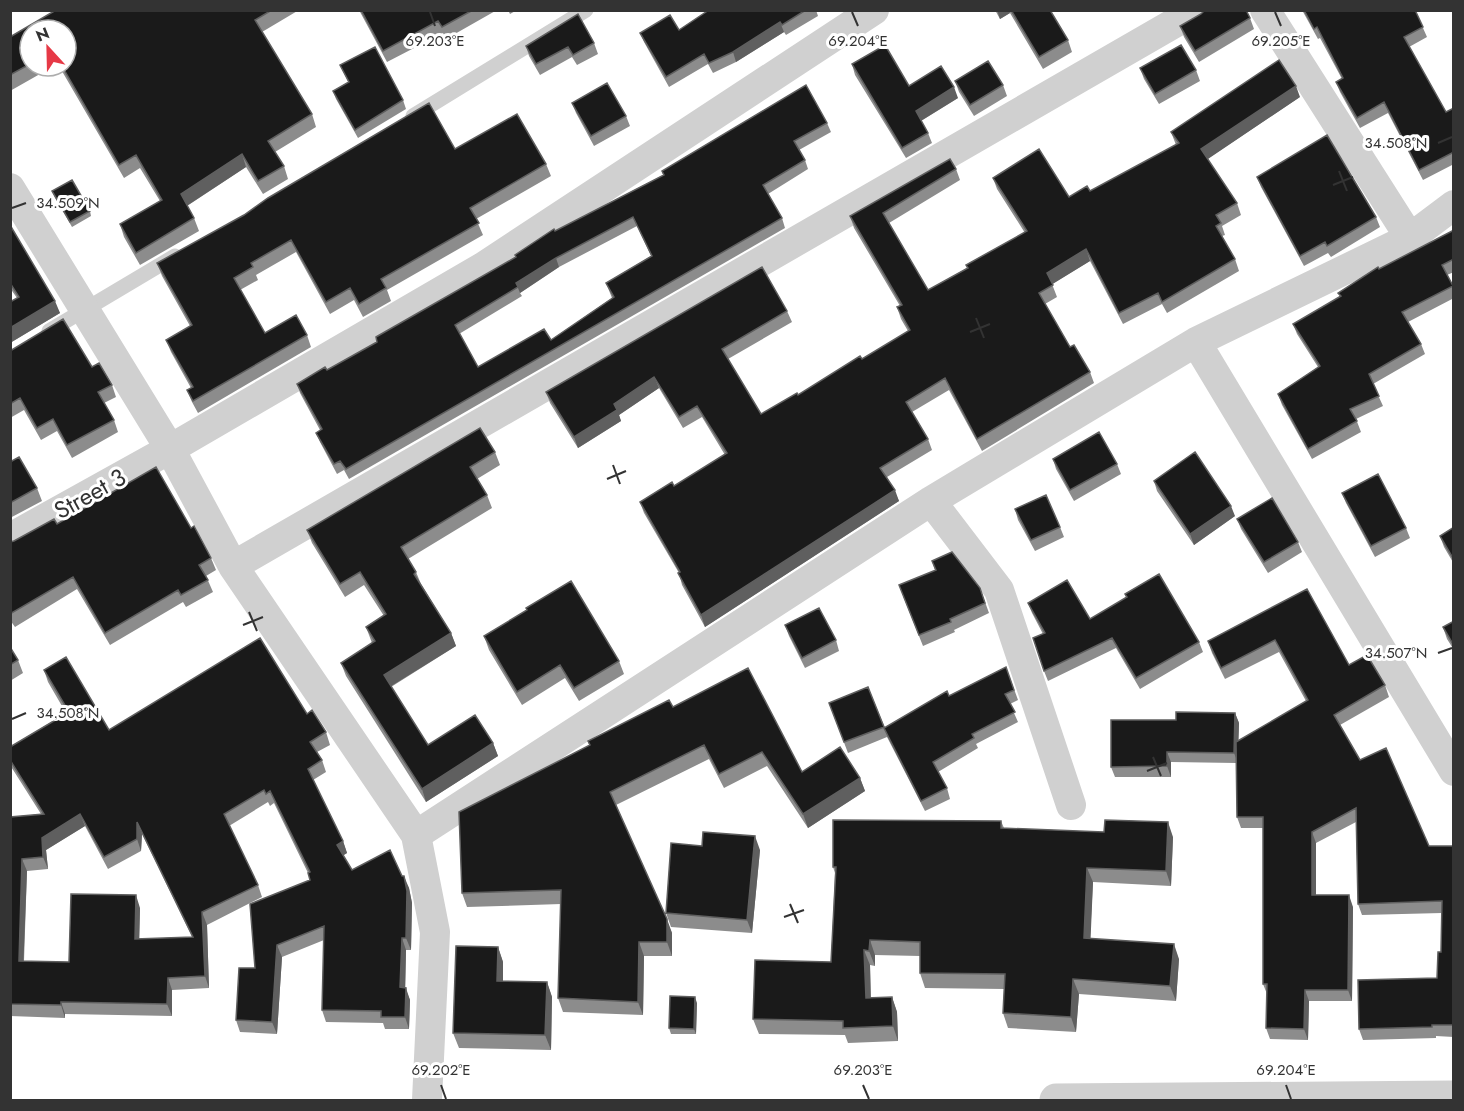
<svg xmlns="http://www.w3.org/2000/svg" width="1464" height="1111" viewBox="0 0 1464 1111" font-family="Jost,sans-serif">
<rect width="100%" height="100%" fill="#fff"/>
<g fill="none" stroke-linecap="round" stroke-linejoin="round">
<!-- service -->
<path stroke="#d0d0d0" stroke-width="15" d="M 413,116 L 586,10
M 49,331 L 175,256"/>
<!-- minor -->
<path stroke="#d0d0d0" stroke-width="30" d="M 1265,10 L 1410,238
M 10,188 L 170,449 L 233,566 L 416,835 L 435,932 L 427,1100
M 1196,342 L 1454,771
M 931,501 L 999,590 L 1071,805
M 10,538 L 170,449 L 483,267 L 874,10
M 233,566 L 1197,10
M 416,835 L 931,501 L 1196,342 L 1410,238 L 1454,205"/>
<!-- tertiary -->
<path stroke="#d0d0d0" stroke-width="33" d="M 1056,1100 L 1454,1097"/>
</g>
<!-- wall -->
<path fill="#8c8c8c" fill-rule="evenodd" d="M 56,10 L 299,10 L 262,32 L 312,114 L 316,127 L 275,152 L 284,166 L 288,179 L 263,194 L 246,167 L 187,206 L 194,218 L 199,231 L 140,265 L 124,237 L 120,224 L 160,201 L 140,168 L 124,178 L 59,66 L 66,66 L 66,30 L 30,30 L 30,66 L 54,66 L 10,91 L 10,37 Z
M 359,10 L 497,10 L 446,39 L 443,33 L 387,62 Z
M 508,10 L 517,10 L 510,14 Z
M 709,10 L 816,10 L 818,16 L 786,35 L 784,32 L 736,62 L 713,73 L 708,64 L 669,87 L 644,42 L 640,33 L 679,30 Z
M 995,10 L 1050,10 L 1068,40 L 1072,52 L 1043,69 L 1010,13 L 1000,19 Z
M 1302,10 L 1415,10 L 1427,37 L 1409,47 L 1446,112 L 1454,108 L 1454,164 L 1423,180 L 1388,113 L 1360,128 L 1340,92 L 1336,82 L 1342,79 L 1320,38 L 1318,39 Z
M 1201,14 L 1250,18 L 1254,29 L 1199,62 L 1184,37 L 1180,26 Z
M 594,43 L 598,54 L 577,65 L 572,57 L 540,75 L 529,56 L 526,46 Z
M 852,64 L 909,86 L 958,98 L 921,121 L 928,133 L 932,143 L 906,158 L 855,75 Z
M 340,65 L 403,100 L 406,109 L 358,138 L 336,99 L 333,91 L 348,82 Z
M 1140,68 L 1196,70 L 1200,81 L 1159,104 L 1144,79 Z
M 955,81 L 1003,85 L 1007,96 L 974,116 L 959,92 Z
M 1300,97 L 1207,159 L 1237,203 L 1241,215 L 1222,226 L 1225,235 L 1222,236 L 1235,259 L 1239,271 L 1167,313 L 1162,304 L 1123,324 L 1090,261 L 1052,284 L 1057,297 L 1045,304 L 1070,347 L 1090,372 L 1094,383 L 982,451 L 949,390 L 912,412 L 928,439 L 932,450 L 887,477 L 899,501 L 705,627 L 682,585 L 679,573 L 644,513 L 640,502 L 674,486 L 725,455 L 702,417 L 683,428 L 659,388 L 619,415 L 621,421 L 578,448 L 550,403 L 546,392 L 787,311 L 792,322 L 728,359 L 761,414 L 798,395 L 862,359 L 908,331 L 901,319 L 897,307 L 900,306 L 854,228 L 850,216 L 956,169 L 960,180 L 889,223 L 928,290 L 967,268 L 966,265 L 1025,233 L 997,189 L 993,178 L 1069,197 L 1090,191 L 1176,145 L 1171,132 Z
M 572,103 L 626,116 L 630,126 L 594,146 L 576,113 Z
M 827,123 L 831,132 L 799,150 L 805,160 L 808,169 L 768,194 L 782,218 L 785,228 L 349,479 L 344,470 L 337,474 L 320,442 L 316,433 L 320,430 L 300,393 L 297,384 L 327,370 L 377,342 L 516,257 L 515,255 L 555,231 L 663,175 L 662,171 ZM 637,226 L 651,256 L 606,283 L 612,298 L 551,340 L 478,367 L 459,334 L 522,296 L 520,293 L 559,267 Z
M 455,149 L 546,164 L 551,176 L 476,219 L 483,235 L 387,290 L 391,301 L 363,317 L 354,300 L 330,314 L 296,252 L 256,275 L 258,280 L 240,290 L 265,333 L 307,335 L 311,347 L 198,413 L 192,402 L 187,390 L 191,388 L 171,352 L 166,340 L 190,326 L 162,276 L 157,263 Z
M 1257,177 L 1376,217 L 1380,227 L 1331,257 L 1328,253 L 1304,266 L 1261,187 Z
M 52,191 L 90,211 L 91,216 L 72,227 L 54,196 Z
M 10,225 L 60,313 L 10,343 L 10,302 L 17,298 L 10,288 Z
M 1454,230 L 1454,272 L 1447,275 L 1454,288 L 1454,298 L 1408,322 L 1421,344 L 1425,354 L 1373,384 L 1383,406 L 1356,419 L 1361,432 L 1312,459 L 1282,405 L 1278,394 L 1318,367 L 1297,334 L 1293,324 L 1340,297 L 1338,293 L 1379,269 Z
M 10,351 L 92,367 L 112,385 L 116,397 L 104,403 L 114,420 L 118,432 L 72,458 L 57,431 L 41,440 L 24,410 L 10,418 Z
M 495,452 L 500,465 L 477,479 L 487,495 L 492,508 L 408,559 L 416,572 L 421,584 L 451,633 L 456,646 L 391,687 L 428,745 L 493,743 L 498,756 L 426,802 L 346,676 L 341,663 L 372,643 L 366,627 L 384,616 L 364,585 L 345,597 L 312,543 L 307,530 Z
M 1053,459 L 1117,464 L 1121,474 L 1074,501 L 1056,469 Z
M 10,462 L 37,488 L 42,501 L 10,518 Z
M 1154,481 L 1235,516 L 1194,545 L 1157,491 Z
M 1342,493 L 1406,528 L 1410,538 L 1375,557 L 1346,503 Z
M 1015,509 L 1060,527 L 1064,537 L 1035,551 L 1018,520 Z
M 1237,519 L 1298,542 L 1302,552 L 1268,573 L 1241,529 Z
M 57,524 L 191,528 L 211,558 L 216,570 L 206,576 L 213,592 L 186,607 L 183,602 L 110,645 L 77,589 L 15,627 L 10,620 L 10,542 Z
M 1454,527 L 1454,564 L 1444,547 L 1440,536 Z
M 932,561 L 980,588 L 989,613 L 954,630 L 955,632 L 923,646 L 903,596 L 935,571 Z
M 1307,589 L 1349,665 L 1385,685 L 1389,697 L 1340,725 L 1360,760 L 1429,846 L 1454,846 L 1454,1037 L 1436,1036 L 1436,1038 L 1363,1040 L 1359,1029 L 1437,978 L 1441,952 L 1442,913 L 1362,915 L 1358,904 L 1356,822 L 1316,843 L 1316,895 L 1353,907 L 1352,1001 L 1309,1001 L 1308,1040 L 1270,1039 L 1266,1028 L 1267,994 L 1263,984 L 1263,828 L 1241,828 L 1237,817 L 1236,763 L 1171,762 L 1171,777 L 1115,777 L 1111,767 L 1176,720 L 1235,713 L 1239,723 L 1238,741 L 1306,701 L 1279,652 L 1225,679 L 1212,653 L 1208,641 Z
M 1125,594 L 1199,642 L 1203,652 L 1140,689 L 1116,648 L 1048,681 L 1044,671 L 1043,634 L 1032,613 L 1028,603 L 1090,619 L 1126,598 Z
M 1454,621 L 1454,650 L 1447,639 L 1443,627 Z
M 785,625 L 836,640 L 839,651 L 805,668 L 789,636 Z
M 484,636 L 619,661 L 624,674 L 579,701 L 565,678 L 522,705 L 489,650 Z
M 10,647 L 18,660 L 23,673 L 10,681 Z
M 1006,667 L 1018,700 L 1010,704 L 1018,722 L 976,744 L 978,748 L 938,772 L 947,788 L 950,799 L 925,811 L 887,737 L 848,753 L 829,703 L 868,687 L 885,728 Z
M 44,670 L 109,730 L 307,714 L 326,732 L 330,745 L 317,752 L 322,760 L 326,772 L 313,780 L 343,841 L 347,853 L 343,855 L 352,870 L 402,876 L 409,888 L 412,903 L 411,950 L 406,950 L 405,988 L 410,1000 L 409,1029 L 385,1029 L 383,1023 L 326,1022 L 322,1010 L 324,940 L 282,957 L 277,1034 L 240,1032 L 236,1020 L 255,968 L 310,880 L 308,873 L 274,803 L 270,806 L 268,802 L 229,826 L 258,885 L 262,897 L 207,925 L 209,988 L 172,990 L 172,1016 L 65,1014 L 65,1018 L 10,1016 L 10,817 L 41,814 L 10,765 L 10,747 L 66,713 L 48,682 ZM 85,826 L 108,869 L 141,851 L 142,834 L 192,937 L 139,939 L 140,908 L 69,962 L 24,961 L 27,871 L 48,869 L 46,850 Z
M 673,707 L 802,772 L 860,778 L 865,791 L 808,828 L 767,766 L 724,788 L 709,759 L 616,805 L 672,933 L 672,956 L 644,956 L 643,1015 L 563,1012 L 558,998 L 561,904 L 467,907 L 462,893 L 589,745 L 588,741 Z
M 1001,821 L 1004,828 L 1173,837 L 1171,886 L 1093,882 L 1090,938 L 1179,959 L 1176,1001 L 1079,994 L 1076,1032 L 1008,1028 L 1003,1013 L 1004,989 L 925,988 L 920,973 L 920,956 L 875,955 L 875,966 L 870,965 L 871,998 L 892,997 L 897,1012 L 898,1041 L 848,1043 L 845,1035 L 759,1034 L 753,1019 L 831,962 L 835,873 L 833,867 Z
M 702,846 L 760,850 L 752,933 L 671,927 L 666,913 Z
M 498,947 L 503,962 L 503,981 L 547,982 L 552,997 L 551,1050 L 459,1048 L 453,1033 Z
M 697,1003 L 696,1034 L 671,1034 L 669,1028 Z"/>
<!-- shaded-wall -->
<path fill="#5f5f5f" d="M 997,10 L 1009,10 L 1010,13 L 1000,19 Z
M 780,22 L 784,32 L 736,62 L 733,52 Z
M 1296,86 L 1300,97 L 1205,161 L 1201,149 Z
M 954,87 L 958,98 L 919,122 L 916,111 Z
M 242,154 L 246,167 L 185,207 L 181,194 Z
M 1086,249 L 1090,261 L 1051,285 L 1047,273 Z
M 556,258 L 559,267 L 520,293 L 516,283 Z
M 55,301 L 60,313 L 10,343 L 10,328 Z
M 654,377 L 659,388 L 619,415 L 621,421 L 578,448 L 574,437 L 614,404 Z
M 895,490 L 899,501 L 705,627 L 701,615 Z
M 1231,506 L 1235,516 L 1194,545 L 1190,534 Z
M 451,633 L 456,646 L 388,688 L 384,675 Z
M 1235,713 L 1239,723 L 1238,763 L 1234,753 Z
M 493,743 L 498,756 L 426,802 L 422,789 Z
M 1167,752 L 1171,762 L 1171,777 L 1167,766 Z
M 860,778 L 865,791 L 808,828 L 803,814 Z
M 80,814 L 85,826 L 46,850 L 48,869 L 43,857 L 42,838 Z
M 137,822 L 142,834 L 141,851 L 137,839 Z
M 1168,822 L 1173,837 L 1171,886 L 1166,871 Z
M 1312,832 L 1316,843 L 1316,906 L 1312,895 Z
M 755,836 L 760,850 L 752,933 L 747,920 Z
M 343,841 L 347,853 L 341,857 L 337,845 Z
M 22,859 L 27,871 L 23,973 L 19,961 Z
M 1087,868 L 1093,882 L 1090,952 L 1084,938 Z
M 404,876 L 409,888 L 412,903 L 411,950 L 406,938 Z
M 136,895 L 140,908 L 139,951 L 135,939 Z
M 1349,895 L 1353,907 L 1352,1001 L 1348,990 Z
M 202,912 L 207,925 L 209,988 L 205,976 Z
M 667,919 L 672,933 L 672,956 L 667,942 Z
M 402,938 L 406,950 L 405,999 L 400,987 Z
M 870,940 L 875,955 L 875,966 L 869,951 Z
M 639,942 L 644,956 L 643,1015 L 638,1002 Z
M 1174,944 L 1179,959 L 1176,1001 L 1170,986 Z
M 277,945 L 282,957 L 277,1034 L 272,1022 Z
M 498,947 L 503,962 L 503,996 L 497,981 Z
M 864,950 L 870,965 L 871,1012 L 866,998 Z
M 168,978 L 172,990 L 172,1016 L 167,1004 Z
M 1073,979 L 1079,994 L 1076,1032 L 1071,1017 Z
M 547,982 L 552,997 L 551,1050 L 545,1035 Z
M 406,988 L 410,1000 L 409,1029 L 405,1017 Z
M 1305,990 L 1309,1001 L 1308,1040 L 1304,1029 Z
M 695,997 L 697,1003 L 696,1034 L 694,1029 Z
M 892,997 L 897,1012 L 898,1041 L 893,1026 Z
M 61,1002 L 65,1014 L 65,1018 L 61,1005 Z"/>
<!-- building -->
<path fill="#1a1a1a" stroke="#5f5f5f" stroke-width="1.5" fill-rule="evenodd" d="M 56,10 L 272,10 L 255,20 L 312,114 L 268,141 L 284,166 L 258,181 L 242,154 L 181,194 L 194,218 L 136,253 L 120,224 L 162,200 L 136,155 L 119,165 L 62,66 L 66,66 L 66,30 L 30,30 L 30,64 L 10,75 L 10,37 Z
M 361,10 L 473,10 L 442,27 L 438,21 L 383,51 Z
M 709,10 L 806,10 L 782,25 L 780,22 L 733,52 L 709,63 L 704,54 L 666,77 L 640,33 L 670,15 L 679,30 Z
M 1011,10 L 1050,10 L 1068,40 L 1039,57 Z
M 1205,10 L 1246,10 L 1250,18 L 1195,51 L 1180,26 L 1201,14 Z
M 1304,10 L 1415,10 L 1423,27 L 1404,37 L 1446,112 L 1454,108 L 1454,152 L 1419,170 L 1384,102 L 1357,118 L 1336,82 L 1343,78 L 1317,27 L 1314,29 Z
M 578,14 L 594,43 L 573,55 L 568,47 L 536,64 L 526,46 Z
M 885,45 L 909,86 L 941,66 L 954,87 L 916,111 L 928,133 L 902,148 L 852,64 Z
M 1181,45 L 1196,70 L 1155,94 L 1140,68 Z
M 375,47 L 403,100 L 355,130 L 333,91 L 349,82 L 340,65 Z
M 1279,60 L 1296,86 L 1201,149 L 1237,203 L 1216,215 L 1221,223 L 1216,226 L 1235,259 L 1162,302 L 1158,293 L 1119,313 L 1086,249 L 1047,273 L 1053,285 L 1039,293 L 1070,347 L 1074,345 L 1090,372 L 977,439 L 945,378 L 906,402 L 928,439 L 880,468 L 895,490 L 701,615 L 678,573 L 680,572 L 640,502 L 672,482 L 674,486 L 727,453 L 697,406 L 679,417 L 654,377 L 614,404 L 617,410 L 574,437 L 546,392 L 762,267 L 787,311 L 722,349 L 761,414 L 797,393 L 798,395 L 860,356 L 862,359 L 910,330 L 897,307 L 902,305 L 850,216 L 950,159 L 956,169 L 883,213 L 928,290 L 968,268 L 966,265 L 1027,231 L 993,178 L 1039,149 L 1069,197 L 1087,186 L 1090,191 L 1179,143 L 1171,132 Z
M 988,61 L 1003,85 L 970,105 L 955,81 Z
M 607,83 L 626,116 L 591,136 L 572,103 Z
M 806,85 L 827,123 L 794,141 L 805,160 L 763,185 L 782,218 L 346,469 L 340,461 L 334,464 L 316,433 L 322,429 L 297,384 L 325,367 L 327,370 L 377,342 L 376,337 L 516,257 L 515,255 L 554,229 L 555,231 L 664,175 L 662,171 ZM 633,217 L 652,256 L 606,283 L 614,297 L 551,340 L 544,329 L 478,367 L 455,325 L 518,287 L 516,283 L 556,258 Z
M 429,103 L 455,149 L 517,114 L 546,164 L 470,208 L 479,223 L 381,279 L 386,288 L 359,304 L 350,288 L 326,302 L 291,240 L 251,263 L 253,267 L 234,278 L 265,333 L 296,315 L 307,335 L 193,401 L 187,390 L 193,387 L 166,340 L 192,325 L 157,263 L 244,215 L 268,198 Z
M 1327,135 L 1376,217 L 1327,246 L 1325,242 L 1300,256 L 1257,177 Z
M 72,180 L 90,211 L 70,222 L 52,191 Z
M 10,225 L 55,301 L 10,328 L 10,302 L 19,297 L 10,283 Z
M 1454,230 L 1454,259 L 1442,265 L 1453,286 L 1402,312 L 1421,344 L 1369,374 L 1379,396 L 1350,409 L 1357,421 L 1308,449 L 1278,394 L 1320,366 L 1293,324 L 1341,296 L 1338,293 L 1378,267 L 1379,269 Z
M 63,319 L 92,367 L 99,363 L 112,385 L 98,392 L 114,420 L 67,445 L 53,419 L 37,428 L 20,398 L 10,404 L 10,351 Z
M 480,428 L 495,452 L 470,467 L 487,495 L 401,547 L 416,572 L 414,574 L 451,633 L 384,675 L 428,745 L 475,715 L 493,743 L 422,789 L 341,663 L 375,641 L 366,627 L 386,614 L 360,572 L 340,584 L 307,530 Z
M 1099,432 L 1117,464 L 1070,490 L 1053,459 Z
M 1195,452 L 1231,506 L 1190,534 L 1154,481 Z
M 19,457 L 37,488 L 10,503 L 10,462 Z
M 156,467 L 191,528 L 194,526 L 211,558 L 199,565 L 208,580 L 181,595 L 178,590 L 105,633 L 73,577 L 10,614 L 10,542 L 14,541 L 54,519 L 57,524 Z
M 1378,474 L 1406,528 L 1371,546 L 1342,493 Z
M 1046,495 L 1060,527 L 1031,540 L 1015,509 Z
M 1272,498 L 1298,542 L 1264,562 L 1237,519 Z
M 1454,527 L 1454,560 L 1440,536 Z
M 952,552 L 980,588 L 985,603 L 950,619 L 951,622 L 919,635 L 899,585 L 936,570 L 932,561 Z
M 1159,574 L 1199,642 L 1136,678 L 1112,638 L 1044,671 L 1033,638 L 1045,633 L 1028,603 L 1067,580 L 1090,619 L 1127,597 L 1125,594 Z
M 571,581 L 619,661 L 574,688 L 560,665 L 517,692 L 484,636 L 527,610 L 526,608 Z
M 1307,589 L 1349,665 L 1367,655 L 1385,685 L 1334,715 L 1360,760 L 1386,748 L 1429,846 L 1454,846 L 1454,1025 L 1432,1025 L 1432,1027 L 1359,1029 L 1358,980 L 1437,978 L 1438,952 L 1441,952 L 1442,901 L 1358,904 L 1356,808 L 1312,832 L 1312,895 L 1349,895 L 1348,990 L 1305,990 L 1304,1029 L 1266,1028 L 1267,984 L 1263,984 L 1263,817 L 1237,817 L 1236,742 L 1308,700 L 1275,640 L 1221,668 L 1208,641 Z
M 819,608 L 836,640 L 802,658 L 785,625 Z
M 1454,621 L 1454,646 L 1443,627 Z
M 260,638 L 307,714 L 312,710 L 326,732 L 310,742 L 322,760 L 308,769 L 343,841 L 337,845 L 352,870 L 390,850 L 402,876 L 404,876 L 407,891 L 406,938 L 402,938 L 400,987 L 406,988 L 405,1017 L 381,1017 L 381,1011 L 322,1010 L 324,926 L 277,945 L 272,1022 L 236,1020 L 239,968 L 255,968 L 250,904 L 310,880 L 308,873 L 310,872 L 270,791 L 266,794 L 264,790 L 224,814 L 258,885 L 202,912 L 205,976 L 168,978 L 167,1004 L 61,1002 L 61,1005 L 10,1004 L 10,817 L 44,814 L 10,760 L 10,747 L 69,712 L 44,670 L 66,657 L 109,730 ZM 80,814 L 104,857 L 137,839 L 137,822 L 193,937 L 135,939 L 136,895 L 71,894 L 69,962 L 19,961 L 22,859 L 43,857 L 42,838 Z
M 10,647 L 18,660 L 10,665 Z
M 1006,667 L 1014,690 L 1005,694 L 1015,712 L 972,734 L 974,738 L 933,762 L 947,788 L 921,801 L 884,728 L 947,691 L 949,696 Z
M 748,668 L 802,772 L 840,747 L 860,778 L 803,814 L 762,752 L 719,774 L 704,745 L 610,792 L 667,919 L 667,942 L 639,942 L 638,1002 L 558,998 L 561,890 L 462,893 L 459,812 L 590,745 L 588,741 L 669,700 L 673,707 Z
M 868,687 L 884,727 L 844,742 L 829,703 Z
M 1176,712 L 1235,713 L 1234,753 L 1167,752 L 1167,766 L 1111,767 L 1111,720 L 1176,720 Z
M 833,820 L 1001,821 L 1001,828 L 1104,832 L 1105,820 L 1168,822 L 1166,871 L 1087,868 L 1084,938 L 1174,944 L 1170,986 L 1073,979 L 1071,1017 L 1003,1013 L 1005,974 L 920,973 L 920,942 L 870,940 L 869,951 L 864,950 L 866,998 L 892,997 L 893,1026 L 843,1028 L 843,1021 L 753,1019 L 755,960 L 831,962 L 836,867 L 833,867 Z
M 703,832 L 755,836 L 747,920 L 666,913 L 671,843 L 702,846 Z
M 456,946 L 498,947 L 497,981 L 547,982 L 545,1035 L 453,1033 Z
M 670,996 L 695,997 L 694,1029 L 669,1028 Z"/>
<!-- ticks -->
<path fill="none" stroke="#333" stroke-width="2" d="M 430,12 L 435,26M 852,12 L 858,26M 1275,12 L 1281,26M 1438,143 L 1452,137M 1339,171 L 1347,191M 1333,185 L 1353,177M 12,208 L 26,203M 976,318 L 984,338M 970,332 L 990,324M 613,465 L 620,484M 607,479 L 626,471M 249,612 L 257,631M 243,625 L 263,617M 1438,653 L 1452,648M 12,719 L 26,713M 1153,757 L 1161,776M 1147,771 L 1167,763M 790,904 L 798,923M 784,917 L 804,910M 441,1085 L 446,1099M 863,1085 L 869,1099M 1286,1085 L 1291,1099"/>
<g text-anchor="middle" stroke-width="6" stroke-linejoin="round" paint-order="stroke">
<!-- street labels -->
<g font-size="24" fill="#333" stroke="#fff">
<text transform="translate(90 494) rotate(-29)" y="8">Street 3</text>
</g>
</g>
<g font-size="15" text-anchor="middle" fill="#333" stroke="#fff" stroke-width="6" stroke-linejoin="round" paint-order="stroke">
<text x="435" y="46">69.203°E</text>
<text x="858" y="46">69.204°E</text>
<text x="1281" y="46">69.205°E</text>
<text x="1396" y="148">34.508°N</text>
<text x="68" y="208">34.509°N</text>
<text x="1396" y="658">34.507°N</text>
<text x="68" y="718">34.508°N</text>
<text x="441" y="1075">69.202°E</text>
<text x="863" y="1075">69.203°E</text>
<text x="1286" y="1075">69.204°E</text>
</g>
<!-- border -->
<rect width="1464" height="1111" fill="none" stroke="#333333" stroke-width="24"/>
<!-- north arrow -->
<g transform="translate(48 48) rotate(338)"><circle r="28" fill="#ffffff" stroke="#adadad" stroke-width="1.5"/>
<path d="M0-4.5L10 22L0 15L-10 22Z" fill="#e63946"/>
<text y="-9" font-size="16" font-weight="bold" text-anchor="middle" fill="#333333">N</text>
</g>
</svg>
